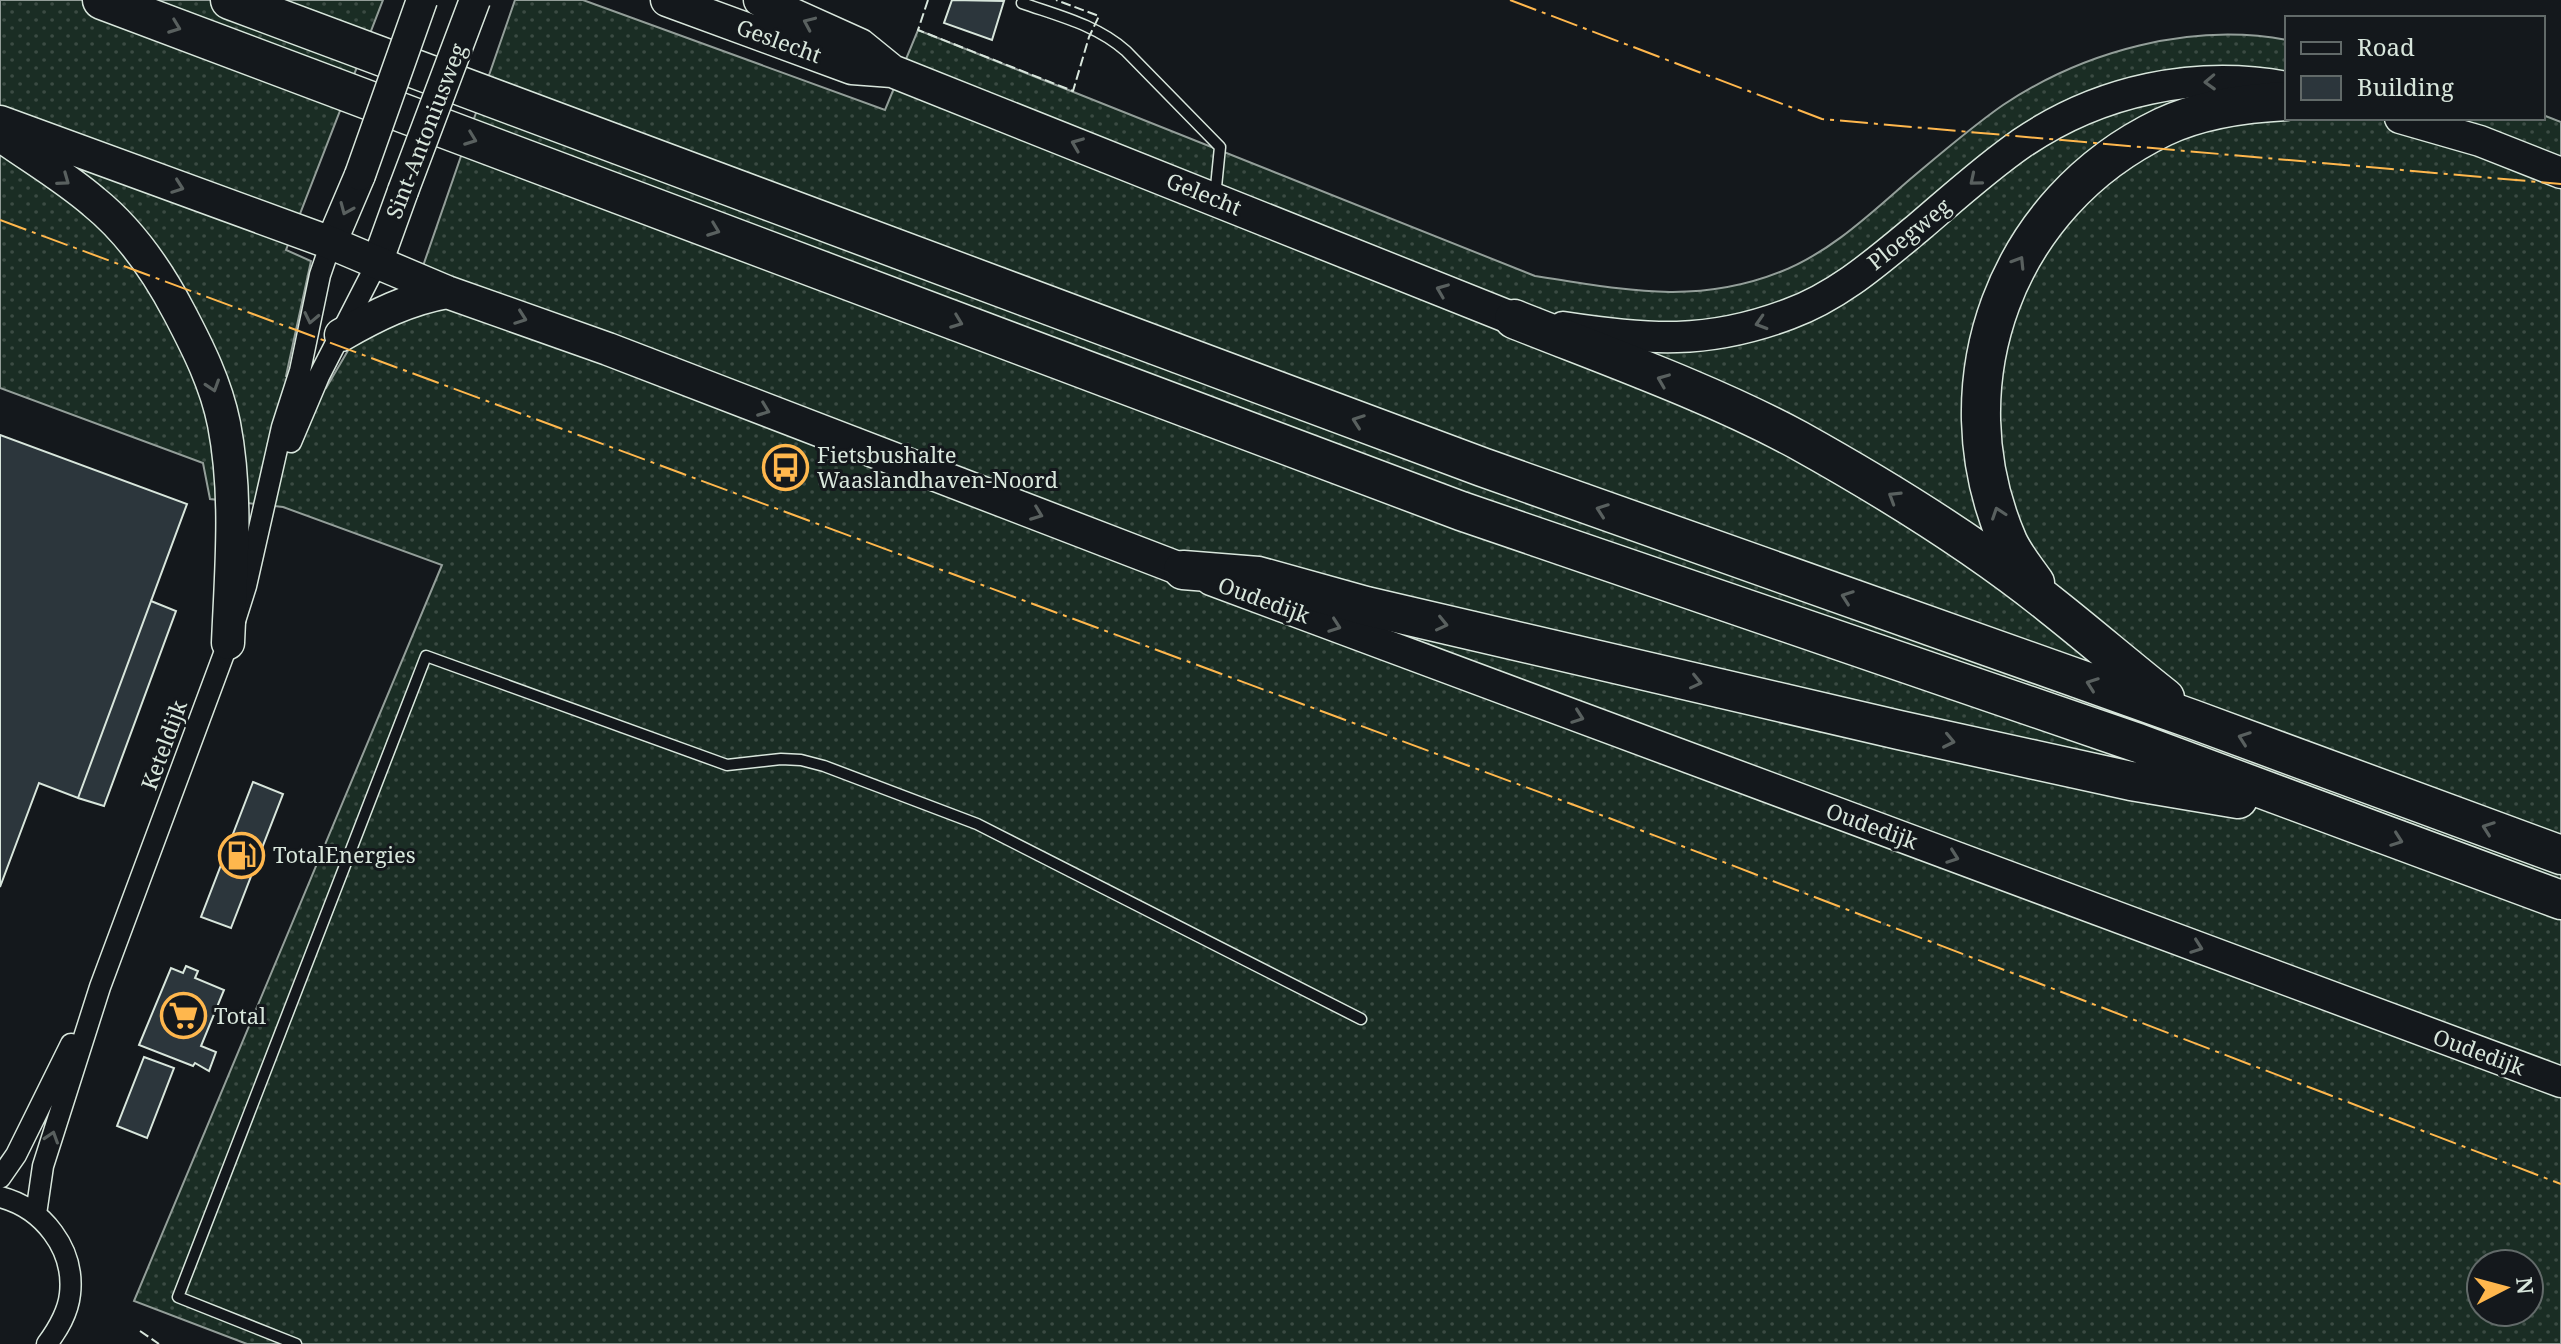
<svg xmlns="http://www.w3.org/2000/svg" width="2561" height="1344" viewBox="0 0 2561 1344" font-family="'Noto Serif',serif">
<defs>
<pattern id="grass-dots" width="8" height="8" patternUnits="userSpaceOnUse" patternTransform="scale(2)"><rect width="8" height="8" fill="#1a2d24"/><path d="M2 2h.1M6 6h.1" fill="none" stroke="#3b4b43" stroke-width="1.8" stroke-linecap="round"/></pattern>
</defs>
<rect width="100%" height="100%" fill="#14181c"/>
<!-- grass -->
<path fill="url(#grass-dots)" stroke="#939e99" stroke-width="2" fill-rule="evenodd" d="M 0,0 L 383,0 L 286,250 L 311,261 L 286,376 L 326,388 L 353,342 L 404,321 L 515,0 L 583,0 L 885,110 L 918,30 L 1535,276 C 1621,289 1694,306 1780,272 C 1829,253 1869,215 1908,181 C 1939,155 1970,128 2003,105 C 2084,51 2191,22 2287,40 L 2287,118 L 2543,118 L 2543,115 L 2561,122 L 2561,1344 L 247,1344 L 134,1301 L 442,565 L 283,507 L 210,499 L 203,463 L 0,388 ZM 2481,1264 L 2529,1264 L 2529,1312 L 2481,1312 Z"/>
<!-- building -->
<path fill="#2c363c" stroke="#d8e6dc" stroke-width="2" d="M 952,0 L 1004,1 L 992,40 L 944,23 Z
M 0,435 L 187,504 L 78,798 L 39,783 L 0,887 Z
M 151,601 L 176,611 L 104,806 L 78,798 Z
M 253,782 L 283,794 L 231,928 L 201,917 Z
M 186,966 L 198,971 L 195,978 L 224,990 L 201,1046 L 216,1052 L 209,1071 L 195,1063 L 193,1066 L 139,1045 L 171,968 L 183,973 Z
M 144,1057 L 174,1068 L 147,1138 L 117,1126 Z"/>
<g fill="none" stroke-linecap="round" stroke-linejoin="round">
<defs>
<path id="lane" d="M 1022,3 C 1059,16 1097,25 1126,51 L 1220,147 L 1215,197
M 296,1344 L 178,1297 L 426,656 L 727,765 L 781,759 L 801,760 L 824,766 L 977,824 L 1361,1019"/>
<path id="street" d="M 291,442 L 319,376 L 377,263
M 0,1178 L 16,1155 L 71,1044
M 0,1197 C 43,1208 75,1249 70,1294 C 68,1313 58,1329 47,1344
M 36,1214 L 43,1166 L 100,987 L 228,643 L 246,586 L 282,427 L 300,371 L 320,275 L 331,243"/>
<path id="secondary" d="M 2400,118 L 2480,141 L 2561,173
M 331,243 L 360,175
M 377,263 L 403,191
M 1563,327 C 1648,340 1707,345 1789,314 C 1839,296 1879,260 1919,227 C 1953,198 1986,168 2022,143 C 2100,90 2195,70 2287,87
M 1211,580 L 2561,1082"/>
<path id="primary" d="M 667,0 L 852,68 L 892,71
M 760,0 L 860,45 L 892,71 L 1514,319
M 0,122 L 331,243 L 447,292 L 608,349 L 1183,570
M 0,135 C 31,157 65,177 94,202 C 131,232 157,270 179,312 C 198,348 216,384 224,424 C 238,496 231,571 228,643
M 341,335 C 376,315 408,299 447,292"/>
<path id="highway" d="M 102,0 L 1461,511 L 2138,743 L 2561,900
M 230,0 L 1482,467 L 2192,719 L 2561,855
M 1514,319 C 1607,356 1711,393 1798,440 C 1886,489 1974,543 2052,606 C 2090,636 2127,668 2165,698
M 1183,570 L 1258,576 L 1366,606 L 1899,730 L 2131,781 L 2238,799
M 2035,583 C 2026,570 2015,557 2008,542 C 1939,383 2006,202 2163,127 C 2201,109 2245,103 2287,101"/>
</defs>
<!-- lane casing -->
<use href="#lane" stroke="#d8e6dc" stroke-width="13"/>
<!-- street casing -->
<use href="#street" stroke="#d8e6dc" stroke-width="23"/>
<!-- secondary casing -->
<use href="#secondary" stroke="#d8e6dc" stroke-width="33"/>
<!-- primary casing -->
<use href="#primary" stroke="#d8e6dc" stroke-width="35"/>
<!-- highway casing -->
<use href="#highway" stroke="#d8e6dc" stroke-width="41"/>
<!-- lane -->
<use href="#lane" stroke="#14181c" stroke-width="10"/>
<!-- street -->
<use href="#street" stroke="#14181c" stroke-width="20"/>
<!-- secondary -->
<use href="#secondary" stroke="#14181c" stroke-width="30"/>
<!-- primary -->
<use href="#primary" stroke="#14181c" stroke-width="32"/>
<!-- highway -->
<use href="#highway" stroke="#14181c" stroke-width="38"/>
<defs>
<path id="secondary-bridge" d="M 360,175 L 422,0
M 403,191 L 475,0"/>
</defs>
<!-- secondary-bridge casing -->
<use href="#secondary-bridge" stroke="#d8e6dc" stroke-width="33" stroke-linecap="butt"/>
<!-- secondary-bridge -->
<use href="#secondary-bridge" stroke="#14181c" stroke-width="30"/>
<!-- fence -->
<path stroke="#d8e6dc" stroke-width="2" stroke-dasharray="10 4" stroke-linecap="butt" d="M 928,0 L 918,30 L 1073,91 L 1089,37 L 1099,16 L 1056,0
M 140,1331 L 159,1344"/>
<!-- power -->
<path stroke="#ffb74d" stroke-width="2" stroke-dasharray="28 6 4 6" stroke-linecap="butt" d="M 1510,0 L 1822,119 L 2561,184
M 0,220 L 1609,818 L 2561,1184"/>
</g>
<!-- one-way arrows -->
<defs><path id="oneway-chevron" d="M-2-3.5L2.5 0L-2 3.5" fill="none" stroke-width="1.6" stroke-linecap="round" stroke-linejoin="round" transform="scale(2)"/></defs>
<g stroke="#59605f">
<use href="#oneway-chevron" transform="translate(809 23) rotate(-156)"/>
<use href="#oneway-chevron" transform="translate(175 27) rotate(21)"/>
<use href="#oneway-chevron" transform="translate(2210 82) rotate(178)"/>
<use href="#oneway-chevron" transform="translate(471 139) rotate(21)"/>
<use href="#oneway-chevron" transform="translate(1077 144) rotate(-158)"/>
<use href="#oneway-chevron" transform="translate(64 180) rotate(36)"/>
<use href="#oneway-chevron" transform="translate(1975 180) rotate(140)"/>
<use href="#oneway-chevron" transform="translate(178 187) rotate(20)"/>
<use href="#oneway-chevron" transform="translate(346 209) rotate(113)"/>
<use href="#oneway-chevron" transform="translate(714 230) rotate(21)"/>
<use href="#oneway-chevron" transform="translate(2019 262) rotate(-58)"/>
<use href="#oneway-chevron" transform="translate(1442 290) rotate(-158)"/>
<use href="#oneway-chevron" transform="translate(311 318) rotate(102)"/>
<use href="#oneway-chevron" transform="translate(521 318) rotate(20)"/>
<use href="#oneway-chevron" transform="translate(957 322) rotate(21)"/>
<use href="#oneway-chevron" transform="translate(1761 323) rotate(163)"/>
<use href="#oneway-chevron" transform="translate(1663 380) rotate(-158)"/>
<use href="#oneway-chevron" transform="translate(213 386) rotate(72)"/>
<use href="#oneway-chevron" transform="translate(764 410) rotate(21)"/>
<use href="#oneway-chevron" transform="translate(1358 421) rotate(-160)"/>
<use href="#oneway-chevron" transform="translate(1894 497) rotate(-148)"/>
<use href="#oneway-chevron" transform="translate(1602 510) rotate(-160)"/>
<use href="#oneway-chevron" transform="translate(1998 513) rotate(-109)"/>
<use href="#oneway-chevron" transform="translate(1037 514) rotate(21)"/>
<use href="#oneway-chevron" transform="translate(1847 597) rotate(-160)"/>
<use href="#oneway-chevron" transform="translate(1442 624) rotate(13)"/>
<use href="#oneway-chevron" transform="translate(1335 626) rotate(20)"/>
<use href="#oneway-chevron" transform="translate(1696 682) rotate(13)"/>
<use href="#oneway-chevron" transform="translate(2092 684) rotate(-160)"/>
<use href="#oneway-chevron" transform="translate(1578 717) rotate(20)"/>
<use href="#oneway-chevron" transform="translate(2244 738) rotate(-160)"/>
<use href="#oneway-chevron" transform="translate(1949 741) rotate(12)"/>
<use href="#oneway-chevron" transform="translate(2488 828) rotate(-160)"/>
<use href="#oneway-chevron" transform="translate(2397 840) rotate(20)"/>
<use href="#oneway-chevron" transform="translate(1953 857) rotate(20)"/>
<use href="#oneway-chevron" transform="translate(2197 947) rotate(20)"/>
<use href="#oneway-chevron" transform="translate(52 1137) rotate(-72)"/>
</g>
<!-- icons -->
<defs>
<symbol id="bus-ring" viewBox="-11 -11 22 22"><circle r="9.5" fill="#14181c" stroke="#ffb74d" stroke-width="1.5"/><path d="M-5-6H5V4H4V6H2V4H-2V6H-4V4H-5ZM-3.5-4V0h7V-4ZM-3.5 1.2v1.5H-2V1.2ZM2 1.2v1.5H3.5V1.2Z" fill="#ffb74d"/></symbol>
<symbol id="fuel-ring" viewBox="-11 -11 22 22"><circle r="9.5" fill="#14181c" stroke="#ffb74d" stroke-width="1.5"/><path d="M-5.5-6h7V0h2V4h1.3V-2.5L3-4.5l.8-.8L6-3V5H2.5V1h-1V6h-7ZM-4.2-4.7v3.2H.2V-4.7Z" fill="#ffb74d"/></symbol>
<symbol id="supermarket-ring" viewBox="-11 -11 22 22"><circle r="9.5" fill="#14181c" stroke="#ffb74d" stroke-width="1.5"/><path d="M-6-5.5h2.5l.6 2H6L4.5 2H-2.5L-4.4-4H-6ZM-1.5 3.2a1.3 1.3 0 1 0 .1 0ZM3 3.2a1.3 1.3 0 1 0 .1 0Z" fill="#ffb74d"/></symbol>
</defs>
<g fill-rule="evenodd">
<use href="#bus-ring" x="760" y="442" width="51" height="51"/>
<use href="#fuel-ring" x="216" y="830" width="51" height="51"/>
<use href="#supermarket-ring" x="158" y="990" width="51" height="51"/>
</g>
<g text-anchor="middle" stroke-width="6" stroke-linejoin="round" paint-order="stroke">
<!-- street labels -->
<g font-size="22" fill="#d8e6dc" stroke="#14181c">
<text transform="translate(779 41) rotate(20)" y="8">Geslecht</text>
<text transform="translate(426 131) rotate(-69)" y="8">Sint-Antoniusweg</text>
<text transform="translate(1204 194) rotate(22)" y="8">Gelecht</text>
<text transform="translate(1909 234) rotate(-39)" y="8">Ploegweg</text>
<text transform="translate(1264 600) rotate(20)" y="8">Oudedijk</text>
<text transform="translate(164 745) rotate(-70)" y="8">Keteldijk</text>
<text transform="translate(1872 826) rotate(20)" y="8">Oudedijk</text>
<text transform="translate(2479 1052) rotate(20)" y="8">Oudedijk</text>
</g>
<!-- poi labels -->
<g font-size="22" fill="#d8e6dc" stroke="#14181c" text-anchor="start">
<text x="817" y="463">Fietsbushalte<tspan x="817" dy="25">Waaslandhaven-Noord</tspan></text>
<text x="273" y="863">TotalEnergies</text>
<text x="214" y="1024">Total</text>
</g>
</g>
<!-- legend -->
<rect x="2285" y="16" width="260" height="104" fill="#14181c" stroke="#626a69" stroke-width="2"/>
<rect x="2301" y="42" width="40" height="12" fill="#14181c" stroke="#626a69" stroke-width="2"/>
<text x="2357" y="56" font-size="24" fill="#d8e6dc">Road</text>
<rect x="2301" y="76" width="40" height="24" fill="#2c363c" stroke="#626a69" stroke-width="2"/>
<text x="2357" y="96" font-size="24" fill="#d8e6dc">Building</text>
<!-- north arrow -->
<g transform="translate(2505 1288) rotate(84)"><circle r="38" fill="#14181c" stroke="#626a69" stroke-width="2"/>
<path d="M0-6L14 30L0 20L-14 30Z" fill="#ffb74d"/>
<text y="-12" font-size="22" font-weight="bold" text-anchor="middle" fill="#d8e6dc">N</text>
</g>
</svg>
